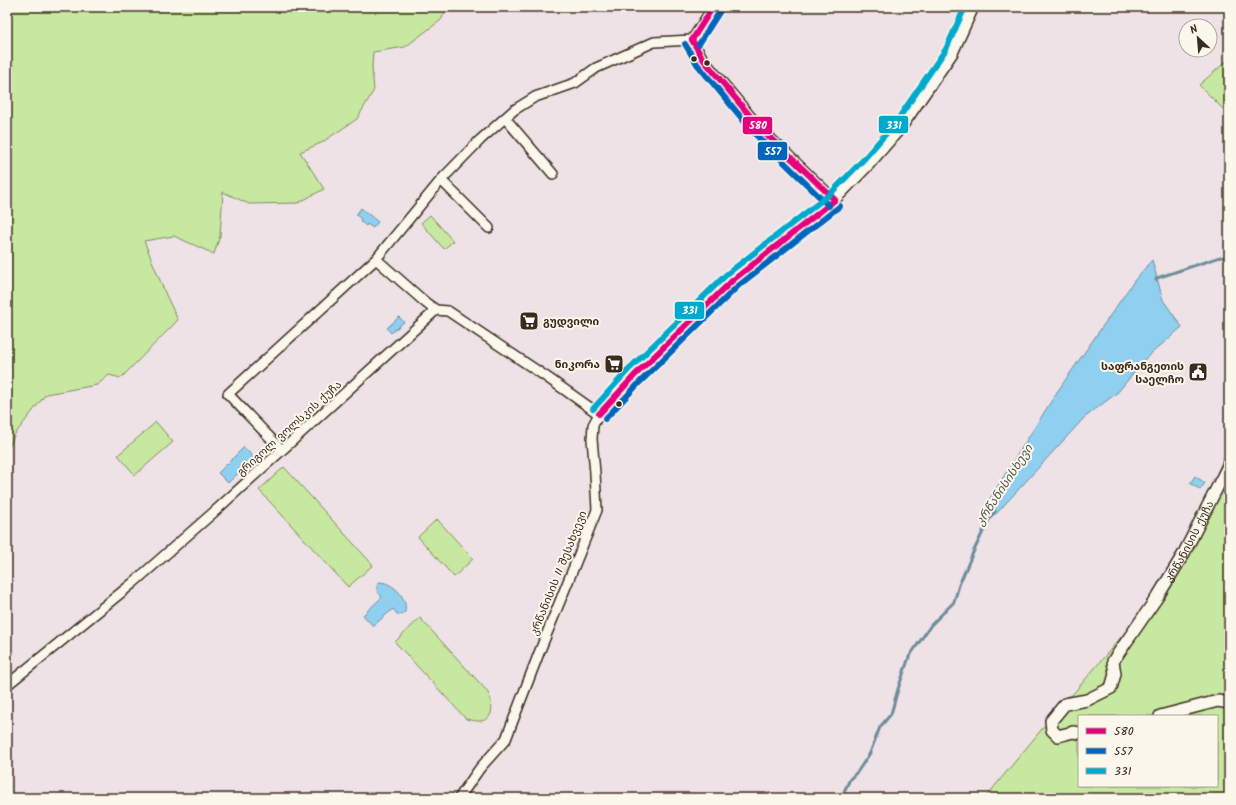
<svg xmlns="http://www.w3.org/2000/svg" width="1236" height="805" viewBox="0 0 1236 805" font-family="Kalam,'Noto Sans Georgian',sans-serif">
<rect width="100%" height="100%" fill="#efe2e7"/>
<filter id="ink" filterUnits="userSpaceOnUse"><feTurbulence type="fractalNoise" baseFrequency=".025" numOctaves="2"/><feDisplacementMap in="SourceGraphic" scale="8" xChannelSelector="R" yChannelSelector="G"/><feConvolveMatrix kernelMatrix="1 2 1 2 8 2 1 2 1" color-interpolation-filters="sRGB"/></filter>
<g filter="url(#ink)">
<!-- green -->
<path fill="#c7e8a0" stroke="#81895f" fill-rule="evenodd" d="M 7,7 L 448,7 L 441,20 L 405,47 L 373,52 L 372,68 L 374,90 L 357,119 L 321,143 L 300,152 L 324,189 L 298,203 L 249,204 L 223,192 L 220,236 L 214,254 L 174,236 L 144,241 L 166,295 L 178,320 L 121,378 L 109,375 L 97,385 L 46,394 L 15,434 L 7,451 Z
M 1229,59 L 1229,115 L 1199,85 Z
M 430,215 L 453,241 L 444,249 L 421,223 Z
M 156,422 L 173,442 L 135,475 L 118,455 Z
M 1229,446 L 1229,798 L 985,798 L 1046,724 C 1049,710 1058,699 1072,695 L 1149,604 L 1188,540 ZM 1079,716 L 1217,716 L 1217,786 L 1079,786 Z
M 284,467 L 373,565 L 348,587 L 259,490 Z
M 437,519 L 473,559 L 454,577 L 418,537 Z
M 420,618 L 487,691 C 493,701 496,721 479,721 C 475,721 470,720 466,719 L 395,642 Z"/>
<!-- water -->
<path fill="#8fcff0" stroke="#6d8d9c" d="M 361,208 L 378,222 L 373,228 L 367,224 L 366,226 L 360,221 L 361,219 L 356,215 Z
M 1152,260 L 1163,300 L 1182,327 L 1146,358 L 1118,392 L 1084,418 L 996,514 L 987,514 L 987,503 L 1057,392 L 1134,281 Z
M 399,317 L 404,322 L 391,333 L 387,328 Z
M 244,447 L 254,458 L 228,483 L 218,473 Z
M 1195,476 L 1205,483 L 1200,490 L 1190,483 Z
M 380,582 C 394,583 408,598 405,612 L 401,615 L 397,614 L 393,609 L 373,626 L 363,615 L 382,597 C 378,592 375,590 378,583 Z"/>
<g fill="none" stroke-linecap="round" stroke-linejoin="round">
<!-- stream -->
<path stroke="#6d8d9c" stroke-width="3" d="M 1156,280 L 1157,278 L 1220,257 L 1229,258
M 841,798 L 850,779 L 858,771 L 870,753 L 880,727 L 891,714 L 898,689 L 909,657 L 931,625 L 954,602 L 959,585 L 971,557 L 987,523 L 995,511"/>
<defs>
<path id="minor" d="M 692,40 L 703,59 L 760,128 L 835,200
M 692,40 L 713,7
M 505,118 L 553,174
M 441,180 L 489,228
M 376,259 L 426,303 L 436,310 L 448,311 L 548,378 L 599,414
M 282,450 L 228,394 L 376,259 L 441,180 L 480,140 L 514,110 L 535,97 L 575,83 L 596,68 L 654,42 L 692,40
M 7,685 L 133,583 L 214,512 L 436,310
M 459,798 L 480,768 L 506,739 L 539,653 L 597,510 L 595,473 L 592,439 L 593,425 L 599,414 L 635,375 L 733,280 L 835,200 L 869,165 L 902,127 L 953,53 L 974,7"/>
<g id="tertiary">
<path d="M 1160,716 L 1218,701 L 1229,703"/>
<path id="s1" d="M 1079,733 L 1073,732 L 1058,736 L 1052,730 L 1051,721 L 1065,704 L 1087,700 L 1111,688 L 1115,674 L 1113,661 L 1158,596 L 1183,555 L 1229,464"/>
</g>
</defs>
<!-- minor casing -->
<use href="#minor" stroke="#3b2a1e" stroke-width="12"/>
<!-- tertiary casing -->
<use href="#tertiary" stroke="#3b2a1e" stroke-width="14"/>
<!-- minor -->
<use href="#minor" stroke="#fbf7ec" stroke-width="9"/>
<!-- tertiary -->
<use href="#tertiary" stroke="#fbf7ec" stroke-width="11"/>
<defs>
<path id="bus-1" d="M 692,40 L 703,59 L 760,128 L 835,200
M 692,40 L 713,7
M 599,414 L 635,375 L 733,280 L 835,200"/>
<path id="bus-2" d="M 685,44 L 697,64 L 754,133 L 829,206
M 699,44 L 720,11
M 605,419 L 641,381 L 738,286 L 840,206"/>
<path id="bus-3" d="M 593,409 L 629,369 L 727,274 L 830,194 L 863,160 L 896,122 L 946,49 L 965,7"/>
</defs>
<!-- bus-1 casing -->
<use href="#bus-1" stroke="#fbf7ec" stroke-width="9"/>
<!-- bus-2 casing -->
<use href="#bus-2" stroke="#fbf7ec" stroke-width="9"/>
<!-- bus-3 casing -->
<use href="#bus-3" stroke="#fbf7ec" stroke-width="9"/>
<!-- bus-1 -->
<use href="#bus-1" stroke="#e5007d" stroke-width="6"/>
<!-- bus-2 -->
<use href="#bus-2" stroke="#0065bd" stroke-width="6"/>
<!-- bus-3 -->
<use href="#bus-3" stroke="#00a9ce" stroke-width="6"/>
</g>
</g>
<!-- icons -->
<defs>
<symbol id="supermarket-square" viewBox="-11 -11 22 22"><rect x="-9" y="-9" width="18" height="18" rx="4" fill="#3b2a1e" stroke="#fbf7ec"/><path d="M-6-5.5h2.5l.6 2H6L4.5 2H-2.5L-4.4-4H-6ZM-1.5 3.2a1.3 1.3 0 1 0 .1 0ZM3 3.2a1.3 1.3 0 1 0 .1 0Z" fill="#fff"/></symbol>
<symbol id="civic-square" viewBox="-11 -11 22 22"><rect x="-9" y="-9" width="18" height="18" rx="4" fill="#3b2a1e" stroke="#fbf7ec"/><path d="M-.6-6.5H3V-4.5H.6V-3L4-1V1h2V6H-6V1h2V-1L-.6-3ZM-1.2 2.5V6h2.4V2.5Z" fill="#fff"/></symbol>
</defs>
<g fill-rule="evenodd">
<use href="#supermarket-square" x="518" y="310" width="22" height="22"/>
<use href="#supermarket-square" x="603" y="353" width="22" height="22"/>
<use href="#civic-square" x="1187" y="361" width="22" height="22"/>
</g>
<!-- markers -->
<g fill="#3b2a1e" stroke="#fbf7ec" stroke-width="1.5">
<circle cx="694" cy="59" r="3.5"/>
<circle cx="707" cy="63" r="3.5"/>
<circle cx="619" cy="404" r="3.5"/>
</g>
<g text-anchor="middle" stroke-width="4" stroke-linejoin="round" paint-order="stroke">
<!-- poi labels -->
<g font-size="11" font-weight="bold" fill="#3b2a1e" stroke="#fbf7ec" text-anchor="end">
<text x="543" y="325" text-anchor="start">გუდვილი</text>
<text x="600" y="368">ნიკორა</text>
<text x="1184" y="370">საფრანგეთის<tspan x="1184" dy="13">საელჩო</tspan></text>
</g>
<!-- street labels -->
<g font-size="11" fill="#3b2a1e" stroke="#fbf7ec">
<text transform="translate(289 428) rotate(-42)" y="4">გრიგოლ ვოლსკის ქუჩა</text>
<text dy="4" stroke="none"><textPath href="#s1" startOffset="280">კრწანისის ქუჩა</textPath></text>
<text transform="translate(558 573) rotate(-68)" y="4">კრწანისის II შესახვევი</text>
</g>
<!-- water labels -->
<g font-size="12" font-style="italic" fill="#505352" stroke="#fbf7ec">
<text transform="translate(1004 485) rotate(-57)" y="4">კრწანისისხევი</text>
</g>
</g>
<g stroke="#fbf7ec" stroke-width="1.5">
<rect x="878" y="115" width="31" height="19" rx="4" fill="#00a9ce"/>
<rect x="742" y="116" width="31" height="19" rx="4" fill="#e5007d"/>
<rect x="757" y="141" width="31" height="20" rx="4" fill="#0065bd"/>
<rect x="674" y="301" width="31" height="19" rx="4" fill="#00a9ce"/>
</g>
<g font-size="11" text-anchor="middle" font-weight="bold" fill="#fff">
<text x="894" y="129">331</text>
<text x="758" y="129">580</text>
<text x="773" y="155">557</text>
<text x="690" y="314">331</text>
</g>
<!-- margin -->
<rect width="1236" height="805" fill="none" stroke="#fbf7ec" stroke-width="24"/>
<rect x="12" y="12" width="1212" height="781" fill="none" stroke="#3b2a1e" stroke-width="1.5" filter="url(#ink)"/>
<!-- legend -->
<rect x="1078" y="715" width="140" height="72" fill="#fbf7ec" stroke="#aea59a"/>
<rect x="1086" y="728" width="20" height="6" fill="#e5007d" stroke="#aea59a"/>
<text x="1114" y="735" font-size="12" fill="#3b2a1e">580</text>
<rect x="1086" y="748" width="20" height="6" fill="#0065bd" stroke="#aea59a"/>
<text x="1114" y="755" font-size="12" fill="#3b2a1e">557</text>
<rect x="1086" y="768" width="20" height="6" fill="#00a9ce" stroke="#aea59a"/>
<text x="1114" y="775" font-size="12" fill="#3b2a1e">331</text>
<!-- north arrow -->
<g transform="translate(1198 38) rotate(334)"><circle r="19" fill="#fbf7ec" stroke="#aea59a"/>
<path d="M0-3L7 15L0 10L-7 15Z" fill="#3b2a1e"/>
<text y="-6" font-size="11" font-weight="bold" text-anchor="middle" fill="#3b2a1e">N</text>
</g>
</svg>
